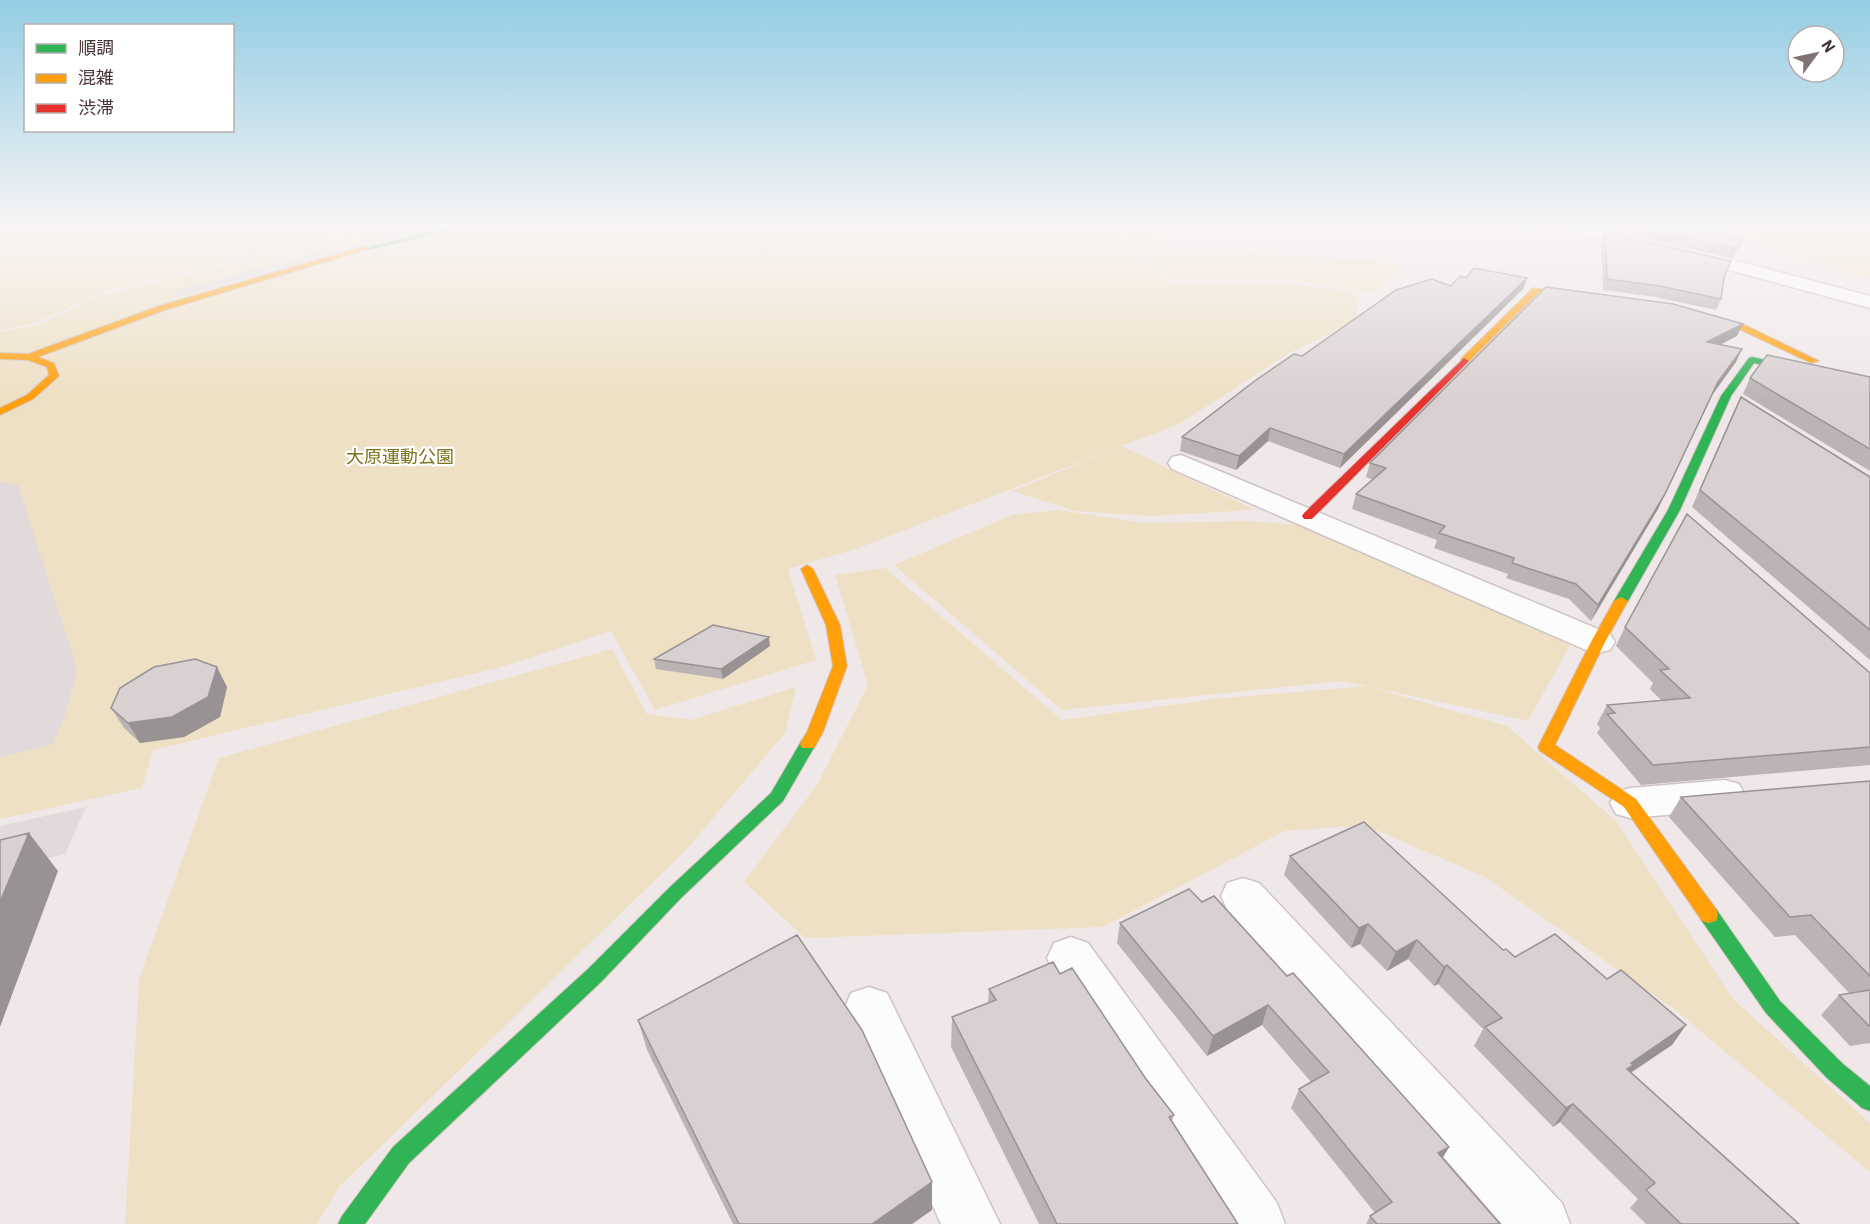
<svg xmlns="http://www.w3.org/2000/svg" width="1870" height="1224" viewBox="0 0 1870 1224" font-family="Barlow,'Noto Sans JP',sans-serif">
<rect width="100%" height="100%" fill="#f0e8e8"/>
<!-- green -->
<path fill="#eee0c4" d="M 0,228 L 374,228 L 107,291 L 32,324 L 0,330 Z
M 379,228 L 1112,228 L 1167,283 L 1289,283 L 1357,292 L 1357,321 L 1291,352 L 1179,424 L 1122,446 L 1255,510 L 1150,516 L 1075,511 L 1013,491 L 1116,448 L 859,548 L 788,569 L 816,660 L 655,710 L 611,631 L 498,668 L 153,750 L 142,788 L 0,819 L 0,332 L 37,325 L 99,296 Z
M 1114,228 L 1158,228 L 1158,243 L 1132,246 Z
M 1758,228 L 1870,228 L 1870,280 L 1753,240 Z
M 1162,244 L 1193,257 L 1258,251 L 1276,255 L 1376,261 L 1405,267 L 1375,293 L 1292,280 L 1169,280 L 1136,247 Z
M 1059,510 L 1144,523 L 1250,521 L 1308,526 L 1573,640 L 1528,721 L 1370,687 L 1507,726 L 1616,821 L 1733,999 L 1870,1123 L 1870,1172 L 1675,1010 L 1485,877 L 1364,825 L 1285,831 L 1103,927 L 805,938 L 744,882 L 817,785 L 868,685 L 835,575 L 885,568 L 1062,720 L 1214,699 L 1367,686 L 1342,681 L 1062,710 L 894,565 L 1012,515 Z
M 612,649 L 647,714 L 691,720 L 796,687 L 785,733 L 686,850 L 339,1187 L 317,1224 L 125,1224 L 139,979 L 219,758 Z"/>
<!-- parking -->
<path fill="#e2d9da" d="M 408,228 L 446,228 L 175,297 L 170,292 Z
M 0,482 L 18,485 L 77,669 L 64,719 L 52,745 L 0,757 Z
M 86,807 L 65,854 L 0,870 L 0,826 Z"/>
<g fill="none" stroke-linecap="round" stroke-linejoin="round">
<defs>
<path id="street" d="M 1566,228 L 1595,228 L 1718,256 L 1870,296 L 1870,308 L 1714,266 L 1568,232 Z
M 1181,455 L 1610,634 L 1615,642 L 1610,650 L 1598,653 L 1586,650 L 1172,469 L 1168,463 L 1172,457 Z
M 1725,780 L 1739,784 L 1745,795 L 1739,806 L 1725,810 L 1630,818 L 1616,814 L 1610,803 L 1616,792 L 1630,788 Z
M 1243,878 L 1259,883 L 1562,1203 L 1570,1224 L 1502,1224 L 1227,909 L 1221,896 L 1227,883 Z
M 1071,937 L 1088,943 L 1277,1203 L 1285,1224 L 1222,1224 L 1054,973 L 1047,958 L 1054,943 Z
M 869,987 L 887,993 L 1000,1224 L 941,1224 L 844,1009 L 851,993 Z"/>
<path id="fast" d="M 449,228 L 460,228 L 368,250 L 364,248 Z
M 1752,357 L 1870,383 L 1870,389 L 1754,363 L 1731,396 L 1680,510 L 1628,601 L 1621,605 L 1616,604 L 1614,601 L 1668,510 L 1721,396 L 1749,358 Z
M 808,738 L 814,740 L 816,744 L 783,801 L 680,899 L 602,981 L 409,1163 L 365,1224 L 338,1224 L 342,1216 L 393,1147 L 588,969 L 668,889 L 771,793 L 802,740 Z
M 1709,907 L 1716,909 L 1780,1001 L 1843,1064 L 1870,1086 L 1870,1111 L 1862,1108 L 1827,1078 L 1766,1013 L 1702,921 L 1700,915 L 1702,909 Z"/>
<path id="slow" d="M 365,246 L 372,248 L 165,310 L 38,357 L 54,363 L 59,376 L 33,399 L 0,415 L 0,408 L 27,395 L 49,375 L 47,367 L 28,360 L 0,359 L 0,353 L 28,354 L 159,306 Z
M 1533,288 L 1588,295 L 1592,297 L 1588,299 L 1538,293 L 1467,363 L 1461,363 L 1461,359 Z
M 1698,312 L 1747,326 L 1819,361 L 1811,363 L 1741,330 L 1695,317 L 1695,313 Z
M 807,565 L 813,569 L 840,625 L 847,666 L 823,732 L 814,748 L 802,748 L 800,744 L 807,732 L 833,666 L 826,625 L 801,569 Z
M 1621,597 L 1628,601 L 1605,642 L 1555,745 L 1636,799 L 1716,909 L 1718,915 L 1716,921 L 1709,923 L 1702,921 L 1624,807 L 1540,751 L 1538,747 L 1591,642 L 1614,601 Z"/>
<path id="jam" d="M 1464,358 L 1469,361 L 1467,363 L 1312,519 L 1304,519 L 1302,516 L 1304,513 Z"/>
</defs>
<!-- street casing -->
<use href="#street" stroke="#cec4c5" stroke-width="3"/>
<!-- fast casing -->
<use href="#fast" stroke="#d6c3c3" stroke-width="2"/>
<!-- slow casing -->
<use href="#slow" stroke="#d6c3c3" stroke-width="2"/>
<!-- jam casing -->
<use href="#jam" stroke="#d6c3c3" stroke-width="2"/>
<!-- street -->
<use href="#street" fill="#fdfcfc" fill-rule="evenodd"/>
<!-- fast -->
<use href="#fast" fill="#30b455" fill-rule="evenodd"/>
<!-- slow -->
<use href="#slow" fill="#ff9f0a" fill-rule="evenodd"/>
<!-- jam -->
<use href="#jam" fill="#e5322d" fill-rule="evenodd"/>
</g>
<!-- wall -->
<path fill="#bbb3b4" d="M 1604,228 L 1729,228 L 1725,235 L 1741,240 L 1733,258 Z
M 1605,232 L 1724,277 L 1721,299 L 1716,310 L 1655,297 L 1603,290 L 1601,242 Z
M 1466,278 L 1527,278 L 1523,289 L 1340,468 L 1268,441 L 1236,470 L 1180,451 L 1182,437 L 1302,356 Z
M 1737,336 L 1720,345 L 1736,362 L 1712,395 L 1658,509 L 1591,621 L 1569,599 L 1506,578 L 1508,574 L 1434,548 L 1437,540 L 1352,509 L 1356,494 L 1373,480 L 1366,477 L 1370,463 Z
M 1870,377 L 1870,471 L 1743,394 L 1750,378 Z
M 1741,397 L 1870,477 L 1870,660 L 1692,507 L 1733,413 Z
M 1625,627 L 1870,673 L 1870,765 L 1641,785 L 1597,733 L 1600,728 L 1597,724 L 1607,705 L 1661,700 L 1650,689 L 1653,683 L 1616,646 Z
M 770,646 L 723,679 L 656,669 L 654,659 Z
M 227,687 L 220,717 L 184,737 L 140,743 L 124,728 L 111,708 Z
M 1870,781 L 1870,1043 L 1850,1046 L 1821,1015 L 1839,995 L 1849,993 L 1795,935 L 1775,937 L 1669,817 L 1681,797 Z
M 1290,856 L 1503,950 L 1515,957 L 1607,979 L 1686,1025 L 1672,1045 L 1631,1073 L 1799,1224 L 1646,1224 L 1630,1208 L 1638,1199 L 1560,1122 L 1553,1127 L 1474,1046 L 1483,1029 L 1438,984 L 1434,986 L 1408,959 L 1387,971 L 1360,944 L 1351,948 L 1284,875 Z
M 1202,902 L 1287,976 L 1449,1147 L 1442,1158 L 1500,1224 L 1366,1224 L 1370,1216 L 1375,1213 L 1291,1108 L 1299,1089 L 1311,1082 L 1262,1025 L 1207,1056 L 1117,943 L 1120,923 Z
M 1060,974 L 1146,1079 L 1174,1115 L 1172,1121 L 1238,1224 L 1039,1224 L 951,1047 L 952,1017 L 988,1003 L 989,989 Z
M 638,1020 L 932,1210 L 912,1224 L 733,1224 L 647,1050 Z"/>
<!-- shaded-wall -->
<path fill="#989292" d="M 1729,228 L 1725,235 L 1712,233 Z
M 1527,278 L 1523,289 L 1340,468 L 1344,454 Z
M 1743,324 L 1737,336 L 1701,354 L 1707,342 Z
M 1742,349 L 1736,362 L 1712,395 L 1718,382 Z
M 1270,428 L 1268,441 L 1236,470 L 1239,456 Z
M 1665,494 L 1658,509 L 1591,621 L 1598,605 Z
M 769,637 L 770,646 L 723,679 L 721,669 Z
M 217,667 L 227,687 L 220,717 L 184,737 L 140,743 L 128,723 Z
M 29,833 L 58,871 L 0,1027 L 0,902 Z
M 1368,924 L 1360,944 L 1351,948 L 1359,928 Z
M 1417,940 L 1408,959 L 1387,971 L 1396,952 Z
M 1447,965 L 1438,984 L 1434,986 L 1444,967 Z
M 1268,1005 L 1262,1025 L 1207,1056 L 1213,1036 Z
M 1686,1025 L 1672,1045 L 1625,1076 L 1613,1088 L 1631,1063 Z
M 1573,1104 L 1560,1122 L 1553,1127 L 1566,1108 Z
M 1449,1147 L 1438,1166 L 1438,1153 Z
M 932,1182 L 932,1210 L 912,1224 L 872,1224 Z"/>
<!-- building -->
<path fill="#d9d0d1" stroke="#989292" stroke-width="1.5" d="M 1643,228 L 1727,228 L 1712,233 L 1741,240 L 1737,249 Z
M 1605,232 L 1731,261 L 1724,277 L 1721,299 L 1660,286 L 1607,279 Z
M 1474,268 L 1527,278 L 1344,454 L 1270,428 L 1239,456 L 1182,437 L 1256,380 L 1294,354 L 1302,356 L 1396,290 L 1432,279 L 1450,286 L 1461,276 L 1466,278 Z
M 1546,287 L 1673,304 L 1743,324 L 1707,342 L 1742,349 L 1718,382 L 1665,494 L 1598,605 L 1576,584 L 1512,563 L 1514,558 L 1439,533 L 1445,526 L 1356,494 L 1386,468 L 1370,463 Z
M 1767,355 L 1870,377 L 1870,449 L 1750,378 Z
M 1741,397 L 1870,477 L 1870,630 L 1700,490 Z
M 1687,514 L 1870,673 L 1870,747 L 1653,765 L 1607,714 L 1615,713 L 1607,705 L 1690,698 L 1660,670 L 1669,669 L 1625,627 Z
M 713,625 L 769,637 L 721,669 L 654,659 Z
M 195,659 L 217,667 L 208,697 L 172,717 L 128,723 L 111,708 L 120,688 L 154,667 Z
M 1870,781 L 1870,976 L 1811,915 L 1790,917 L 1681,797 Z
M 1364,822 L 1503,950 L 1506,949 L 1515,957 L 1555,934 L 1607,979 L 1621,970 L 1686,1025 L 1631,1063 L 1633,1065 L 1627,1069 L 1799,1224 L 1681,1224 L 1646,1190 L 1655,1183 L 1573,1104 L 1566,1108 L 1485,1027 L 1502,1018 L 1447,965 L 1444,967 L 1417,940 L 1396,952 L 1368,924 L 1359,928 L 1290,856 Z
M 29,833 L 0,902 L 0,840 Z
M 1189,889 L 1202,902 L 1214,896 L 1287,976 L 1293,973 L 1449,1147 L 1438,1153 L 1500,1224 L 1377,1224 L 1370,1216 L 1392,1202 L 1299,1089 L 1329,1072 L 1268,1005 L 1213,1036 L 1120,923 Z
M 797,935 L 862,1030 L 932,1182 L 872,1224 L 739,1224 L 638,1020 Z
M 1053,962 L 1060,974 L 1072,968 L 1146,1079 L 1174,1115 L 1169,1117 L 1238,1224 L 1057,1224 L 952,1017 L 996,1000 L 989,989 Z
M 1870,990 L 1870,1026 L 1869,1026 L 1839,995 Z"/>
<!-- sky -->
<linearGradient id="sky" x2="0" y2="1"><stop stop-color="#93cde4"/><stop offset="0.57" stop-color="#f8f5f5"/><stop offset="1" stop-color="#f8f5f5" stop-opacity="0"/></linearGradient>
<rect width="1870" height="399" fill="url(#sky)"/>
<g text-anchor="middle" stroke-width="4.5" stroke-linejoin="round" paint-order="stroke">
<!-- park labels -->
<g font-size="18" fill="#7e7320" stroke="#fff">
<text x="400" y="463">大原運動公園</text>
</g>
</g>
<!-- legend -->
<rect x="24" y="24" width="210" height="108" fill="#ffffff" stroke="#b5adae" stroke-width="1.5"/>
<rect x="36" y="44" width="30" height="9" fill="#30b455" stroke="#b5adae" stroke-width="1.5"/>
<text x="78" y="54" font-size="18" fill="#463335">順調</text>
<rect x="36" y="74" width="30" height="9" fill="#ff9f0a" stroke="#b5adae" stroke-width="1.5"/>
<text x="78" y="84" font-size="18" fill="#463335">混雑</text>
<rect x="36" y="104" width="30" height="9" fill="#e5322d" stroke="#b5adae" stroke-width="1.5"/>
<text x="78" y="114" font-size="18" fill="#463335">渋滞</text>
<!-- north arrow -->
<g transform="translate(1816 54) rotate(57)"><circle r="28" fill="#ffffff" stroke="#b5adae" stroke-width="1.5"/>
<path d="M0-4.5L10 22L0 15L-10 22Z" fill="#827274"/>
<text y="-9" font-size="16" font-weight="bold" text-anchor="middle" fill="#463335">N</text>
</g>
</svg>
